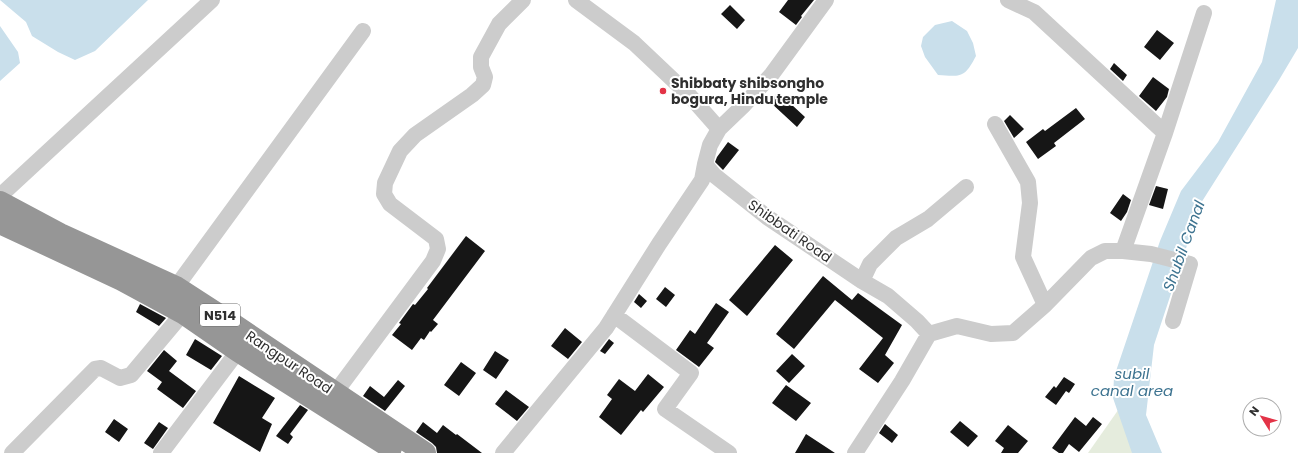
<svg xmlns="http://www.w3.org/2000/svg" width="1298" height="453" viewBox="0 0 1298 453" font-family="Poppins,sans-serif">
<rect width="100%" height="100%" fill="#fff"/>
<!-- green -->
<path fill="#e5ecdd" d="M 1121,406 L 1139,453 L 1088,453 Z"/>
<!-- water -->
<path fill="#c9dfeb" d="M 0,0 L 148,0 L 95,51 L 75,60 L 58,52 L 32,36 L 26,22 Z
M 1276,0 L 1298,0 L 1298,48 L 1279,80 L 1201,203 L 1154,345 L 1146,415 L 1162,453 L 1132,453 L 1113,398 L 1114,377 L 1160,241 L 1181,191 L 1218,142 L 1262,62 Z
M 952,21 L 967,31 L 973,43 L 976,56 C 965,77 962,77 938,75 L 925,57 L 921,46 L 923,37 L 935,25 Z
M 0,26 L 18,52 L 20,63 L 0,81 Z"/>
<!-- building -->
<path fill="#161616" d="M 788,0 L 814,0 L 801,16 L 802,17 L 796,25 L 779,12 Z
M 730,5 L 745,20 L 737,29 L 721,14 Z
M 1157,30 L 1174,43 L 1160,60 L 1144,47 Z
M 1114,63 L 1127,75 L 1123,81 L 1110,69 Z
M 1153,77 L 1169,89 L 1167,97 L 1156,111 L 1139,96 Z
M 778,92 L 805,117 L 797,127 L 770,102 Z
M 1076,108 L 1085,119 L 1054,143 L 1056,146 L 1038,159 L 1026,142 L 1043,129 L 1045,131 Z
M 1010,115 L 1024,129 L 1014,138 L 1004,121 Z
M 728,142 L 739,150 L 723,170 L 715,162 L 717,157 Z
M 1156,186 L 1168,189 L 1163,209 L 1149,205 Z
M 1123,194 L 1131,200 L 1127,212 L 1121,221 L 1110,213 Z
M 466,236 L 485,251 L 433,320 L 438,324 L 431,332 L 430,331 L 424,340 L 421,338 L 412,350 L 392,335 L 401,324 L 399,323 L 413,304 L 415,305 L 428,289 L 427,288 Z
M 775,245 L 793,260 L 747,316 L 729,300 Z
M 823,276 L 852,300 L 858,293 L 902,325 L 885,355 L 894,363 L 878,383 L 859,369 L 883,338 L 835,300 L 794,349 L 776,334 Z
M 665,287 L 675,295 L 666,307 L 656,299 Z
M 639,294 L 647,301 L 641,308 L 634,302 Z
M 716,303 L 729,312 L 707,343 L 714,348 L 699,367 L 676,350 L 690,330 L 695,334 Z
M 140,304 L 166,318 L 159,326 L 136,312 Z
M 565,328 L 582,342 L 568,359 L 551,346 Z
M 195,339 L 222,356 L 211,370 L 186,355 Z
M 609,339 L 614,343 L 605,354 L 600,351 Z
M 164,350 L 177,361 L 169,371 L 196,391 L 183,408 L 157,389 L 162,382 L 147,371 Z
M 495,351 L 509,360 L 496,379 L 483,370 Z
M 792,354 L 805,366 L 789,383 L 776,371 Z
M 461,362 L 476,373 L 459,396 L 444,385 Z
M 648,374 L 664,387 L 643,412 L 641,410 L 621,435 L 599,417 L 612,399 L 607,395 L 619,379 L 635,391 Z
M 239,376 L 275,398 L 262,418 L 272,424 L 260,452 L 213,423 Z
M 1064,377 L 1075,384 L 1069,393 L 1066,391 L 1056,405 L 1045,397 L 1054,386 L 1056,388 Z
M 398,380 L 405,386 L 385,411 L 363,396 L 370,386 L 384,397 Z
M 786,385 L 811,403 L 796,421 L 772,403 Z
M 506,390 L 529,407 L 517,421 L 495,404 Z
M 300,405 L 308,410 L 290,434 L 293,437 L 288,444 L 276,436 Z
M 1075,417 L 1086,426 L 1093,417 L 1102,424 L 1079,452 L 1069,444 L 1063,453 L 1059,453 L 1052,448 Z
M 114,419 L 128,429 L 119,442 L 105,432 Z
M 960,421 L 978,436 L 968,447 L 950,432 Z
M 159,422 L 168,428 L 153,449 L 144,443 Z
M 423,422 L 437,433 L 443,425 L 456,435 L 457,434 L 482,453 L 437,453 L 436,447 L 432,443 L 416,432 Z
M 885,424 L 898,435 L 892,443 L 879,433 Z
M 1008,425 L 1028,441 L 1018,453 L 1001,453 L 1004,448 L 995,441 Z
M 806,434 L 835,453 L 795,453 Z"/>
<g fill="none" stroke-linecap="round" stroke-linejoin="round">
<!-- minor -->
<path stroke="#ccc" stroke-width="16" d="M 576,0 L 634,43 L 689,95 L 719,129
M 826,0 L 772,74 L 744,105 L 719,129 L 710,145 L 705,164 L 714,175 L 767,217 L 862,281 L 888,296 L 917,321 L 929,334
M 1008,0 L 1034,12 L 1165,133
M 995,124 L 1028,182 L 1030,203 L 1023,257 L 1045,305
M 0,196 L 212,0
M 1123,251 L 1165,133 L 1204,13
M 862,281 L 870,264 L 896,238 L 928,219 L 966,187
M 176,287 L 363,31
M 614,315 L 691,373 L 665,409 L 729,453
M 929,334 L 957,326 L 991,334 L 1013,333 L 1045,305 L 1091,258 L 1105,251 L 1123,251 L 1151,254 L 1190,264 L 1173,321
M 335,393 L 433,261 L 438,249 L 436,239 L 390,204 L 384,194 L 385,183 L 400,151 L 415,135 L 472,95 L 483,85 L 485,77 L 481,67 L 481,57 L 499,24 L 523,0
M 12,453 L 95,369 L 101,368 L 120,378 L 131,375 L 183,313
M 161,453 L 238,351
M 503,453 L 606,328 L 659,244 L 702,180 L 705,164
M 855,453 L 902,381 L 929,334"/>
<!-- highway -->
<path stroke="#969696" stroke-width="22" d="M 0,202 L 60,234 L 176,287 L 227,320 L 425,453
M 0,223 L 122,280 L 183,313 L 238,351 L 391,448"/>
</g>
<!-- markers -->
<circle fill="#e33347" stroke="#fff" stroke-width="1.5" cx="663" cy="91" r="4"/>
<g text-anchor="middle" stroke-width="4" stroke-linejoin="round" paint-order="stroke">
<!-- shield labels -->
<rect fill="#fff" stroke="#6d6d6d" stroke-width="1" x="200" y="304" width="40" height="22" rx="3"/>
<g font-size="13" font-weight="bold" fill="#2f2f2f">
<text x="220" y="320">N514</text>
</g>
<!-- poi labels -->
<g font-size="14" font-weight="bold" fill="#2f2f2f" stroke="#fff" text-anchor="start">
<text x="671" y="88">Shibbaty shibsongho<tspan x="671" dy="16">bogura, Hindu temple</tspan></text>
</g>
<!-- street labels -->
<g font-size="14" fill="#2f2f2f" stroke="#fff">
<text transform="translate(790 231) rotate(35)" y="5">Shibbati Road</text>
<text transform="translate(289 362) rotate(34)" y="5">Rangpur Road</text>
</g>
<!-- water labels -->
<g font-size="15" font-style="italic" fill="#3d7390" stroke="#fff">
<text transform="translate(1184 246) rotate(-70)" y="5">Shubil Canal</text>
<text x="1132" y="379">subil<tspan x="1132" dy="17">canal area</tspan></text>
</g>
</g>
<!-- north arrow -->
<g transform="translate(1262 417) rotate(307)"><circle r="19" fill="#ffffff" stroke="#acacac"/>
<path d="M0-3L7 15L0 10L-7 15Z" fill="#e33347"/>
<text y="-6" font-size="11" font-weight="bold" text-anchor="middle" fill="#2f2f2f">N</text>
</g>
</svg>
